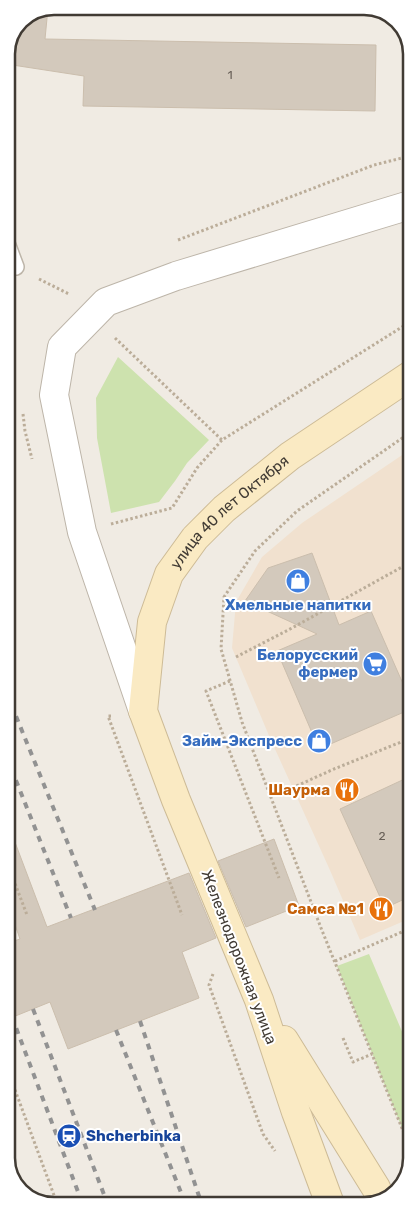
<svg xmlns="http://www.w3.org/2000/svg" width="418" height="1212" viewBox="0 0 418 1212" font-family="Rubik,sans-serif">
<rect width="100%" height="100%" fill="#f0ebe3"/>
<!-- commercial -->
<path fill="#f1e1cf" d="M 411,449 L 411,918 L 360,940 L 329,868 L 270,738 L 232,648 L 236,602 L 262,557 L 302,523 Z"/>
<!-- green -->
<path fill="#cde2ae" d="M 118,357 L 209,440 L 187,463 L 175,481 L 159,502 L 111,513 L 97,438 L 96,398 Z
M 369,954 L 412,1055 L 412,1153 L 337,966 Z"/>
<!-- building -->
<path fill="#d3c9bc" stroke="#cbbead" d="M 48,8 L 45,39 L 376,45 L 375,111 L 83,106 L 84,76 L 6,64 L 6,51 L 20,20 Z
M 312,553 L 339,625 L 371,611 L 411,702 L 411,709 L 319,749 L 277,651 L 317,634 L 245,601 L 268,568 Z
M 411,776 L 411,896 L 385,908 L 340,809 Z
M 10,829 L 47,927 L 189,873 L 216,938 L 182,952 L 199,998 L 68,1049 L 50,1002 L 8,1019 L 8,943 L 20,939 L 8,905 L 7,830 Z
M 274,839 L 299,906 L 246,927 L 218,861 Z"/>
<g fill="none" stroke-linecap="round" stroke-linejoin="round">
<defs>
<path id="lane" d="M 7,243 L 16,267"/>
<path id="street" d="M 143,711 L 82,532 L 54,395 L 62,347 L 106,302 L 176,276 L 410,205"/>
<g id="secondary">
<path d="M 284,1040 L 376,1188 L 382,1201"/>
<path id="s1" d="M 330,1204 L 296,1112 L 259,1000 L 176,800 L 143,711 L 152,622 L 169,574 L 195,538 L 224,509 L 290,456 L 411,375"/>
</g>
</defs>
<!-- lane casing -->
<use href="#lane" stroke="#bdb5a9" stroke-width="18"/>
<!-- street casing -->
<use href="#street" stroke="#bdb5a9" stroke-width="30"/>
<!-- secondary casing -->
<use href="#secondary" stroke="#cdbb96" stroke-width="30"/>
<!-- path -->
<path stroke="#bbad99" stroke-width="3" stroke-dasharray="2.5 2.5" stroke-linecap="butt" d="M 178,240 L 374,165 L 410,156
M 39,279 L 69,294
M 115,338 L 222,440
M 23,414 L 25,431 L 32,459
M 411,432 L 297,511 L 255,551 L 224,597 L 221,649 L 242,722 L 321,928 L 412,1153
M 111,524 L 172,508 L 197,468 L 222,440 L 410,322
M 236,657 L 292,628 L 411,562
M 230,681 L 206,691 L 279,878
M 111,716 L 108,716 L 182,915
M 292,788 L 334,769 L 411,738
M 8,865 L 27,915
M 335,961 L 411,928
M 213,974 L 209,985 L 263,1134 L 275,1151
M 343,1038 L 353,1062 L 372,1054
M 8,1071 L 58,1206
M 406,1140 L 412,1138"/>
<!-- lane -->
<use href="#lane" stroke="#fff" stroke-width="15"/>
<!-- street -->
<use href="#street" stroke="#fff" stroke-width="28"/>
<!-- secondary -->
<use href="#secondary" stroke="#faeac3" stroke-width="28"/>
<!-- rail -->
<path stroke="#929292" stroke-width="4" stroke-dasharray="6 6" stroke-linecap="butt" d="M 7,694 L 95,910
M 7,758 L 71,918
M 8,942 L 8,943
M 33,1009 L 108,1205
M 12,1017 L 83,1205
M 140,1021 L 202,1205
M 116,1030 L 186,1205"/>
</g>
<!-- icons -->
<defs>
<symbol id="shop-disc" viewBox="-11 -11 22 22"><circle r="9.5" fill="#3f7fe0" stroke="#fff"/><path d="M-5-2.5h2.3a2.7 3.5 0 0 1 5.4 0H5L5.5 6h-11ZM-1.5-2.5h3a1.5 2.3 0 0 0-3 0Z" fill="#fff"/></symbol>
<symbol id="supermarket-disc" viewBox="-11 -11 22 22"><circle r="9.5" fill="#3f7fe0" stroke="#fff"/><path d="M-6-5.5h2.5l.6 2H6L4.5 2H-2.5L-4.4-4H-6ZM-1.5 3.2a1.3 1.3 0 1 0 .1 0ZM3 3.2a1.3 1.3 0 1 0 .1 0Z" fill="#fff"/></symbol>
<symbol id="restaurant-disc" viewBox="-11 -11 22 22"><circle r="9.5" fill="#e8710a" stroke="#fff"/><path d="M-5-6h1v4h1v-4h1v4h1v-4h1v5L-1.5 .5V6h-2V.5L-5-1ZM5-6V6H3V1.5H1.5Q1.5-4 5-6Z" fill="#fff"/></symbol>
<symbol id="station-disc" viewBox="-11 -11 22 22"><circle r="9.5" fill="#1a4fb4" stroke="#fff"/><path d="M-3-6H3Q5-6 5-4V2Q5 4 3 4L4.5 6H3L1.5 4h-3L-3 6H-4.5L-3 4Q-5 4-5 2V-4Q-5-6-3-6ZM-3.5-4v3h7v-3ZM-3.5 1v1.5H-2V1ZM2 1v1.5H3.5V1Z" fill="#fff"/></symbol>
</defs>
<g fill-rule="evenodd">
<use href="#shop-disc" x="284" y="567" width="28" height="28"/>
<use href="#supermarket-disc" x="361" y="650" width="28" height="28"/>
<use href="#shop-disc" x="305" y="727" width="28" height="28"/>
<use href="#restaurant-disc" x="333" y="776" width="28" height="28"/>
<use href="#restaurant-disc" x="367" y="895" width="28" height="28"/>
<use href="#station-disc" x="55" y="1122" width="28" height="28"/>
</g>
<g text-anchor="middle" stroke-width="4" stroke-linejoin="round" paint-order="stroke">
<!-- number labels -->
<g font-size="12" fill="#665e56">
<text x="230" y="79">1</text>
<text x="382" y="840">2</text>
</g>
<!-- street labels -->
<g font-size="15" fill="#413b34" stroke="#fff">
<text dy="5" stroke="none"><textPath href="#s1" startOffset="755">улица 40 лет Октября</textPath></text>
<text transform="translate(239 957) rotate(69)" y="5">Железнодорожная улица</text>
</g>
<!-- shop labels -->
<g font-size="15" font-weight="bold" fill="#366cbe" stroke="#fff" text-anchor="end">
<text x="298" y="610" text-anchor="middle">Хмельные напитки</text>
<text x="358" y="660">Белорусский<tspan x="358" dy="17">фермер</tspan></text>
<text x="302" y="746">Займ-Экспресс</text>
</g>
<!-- food labels -->
<g font-size="15" font-weight="bold" fill="#c56008" stroke="#fff" text-anchor="end">
<text x="330" y="795">Шаурма</text>
<text x="364" y="914">Самса №1</text>
</g>
<!-- transit labels -->
<g font-size="15" font-weight="bold" fill="#164399" stroke="#fff" text-anchor="start">
<text x="86" y="1141">Shcherbinka</text>
</g>
</g>
<!-- crop -->
<path d="M0 0H418V1212H0ZM54 15H364A39 39 0 0 1 403 54V1158A39 39 0 0 1 364 1197H54A39 39 0 0 1 15 1158V54A39 39 0 0 1 54 15Z" fill="#fff" fill-rule="evenodd"/>
<path fill="none" stroke="#413b34" stroke-width="2.5" d="M54 15H364A39 39 0 0 1 403 54V1158A39 39 0 0 1 364 1197H54A39 39 0 0 1 15 1158V54A39 39 0 0 1 54 15Z"/>
</svg>
